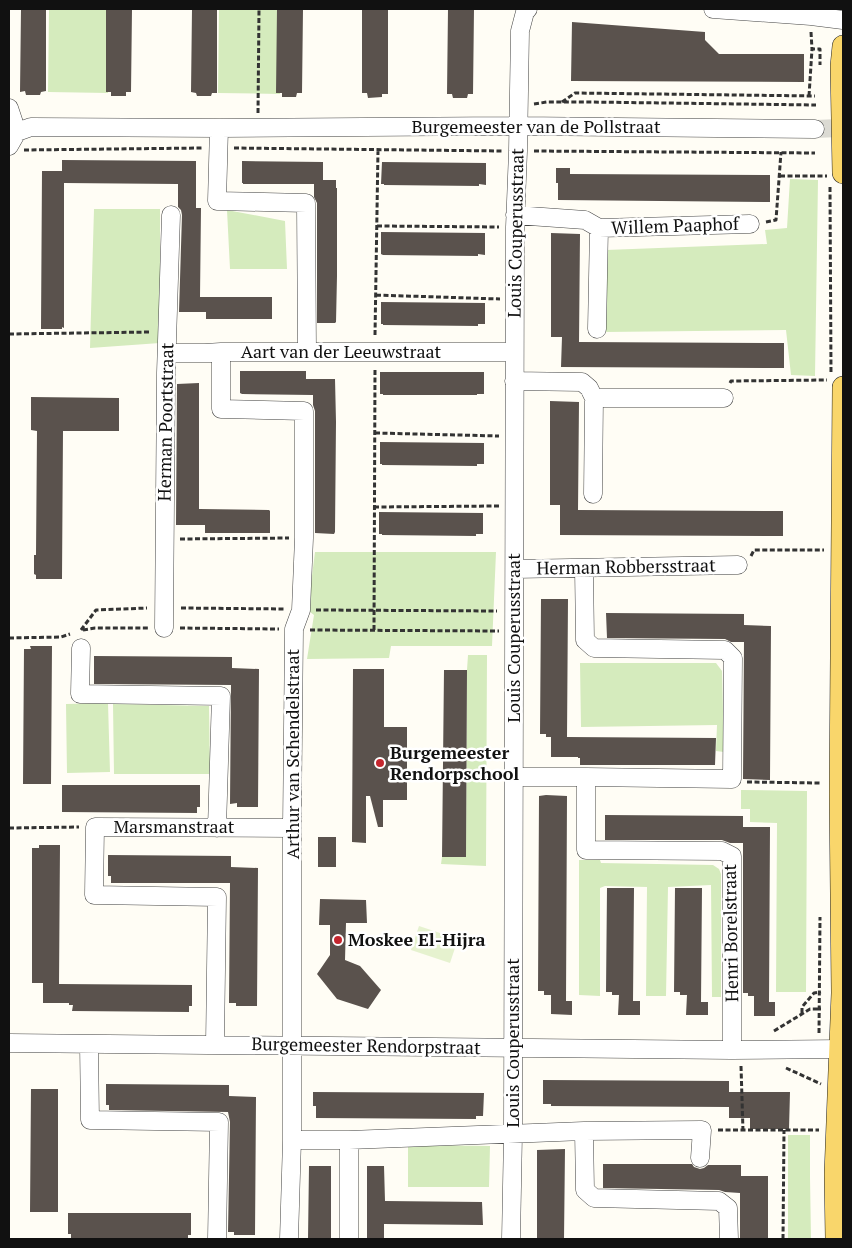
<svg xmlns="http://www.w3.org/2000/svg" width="852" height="1248" viewBox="0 0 852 1248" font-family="'PT Serif',serif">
<rect width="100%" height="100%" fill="#fffdf5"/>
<!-- green -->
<path fill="#d5ebbd" d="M 49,9 L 109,9 L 108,93 L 48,92 Z
M 219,9 L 281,9 L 280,94 L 218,93 Z
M 790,179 L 818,180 L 815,376 L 791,375 L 786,330 L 605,332 L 606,250 L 767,244 L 765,230 L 787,228 Z
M 94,209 L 160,209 L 160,343 L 90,348 Z
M 227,210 L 285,221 L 287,269 L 230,269 Z
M 315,552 L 496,552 L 492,646 L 391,646 L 389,658 L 307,659 L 314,615 L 310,612 L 308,607 Z
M 468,655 L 487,655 L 486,866 L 441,864 L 442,857 L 466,857 L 467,670 Z
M 580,663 L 716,663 L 722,671 L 724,752 L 716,751 L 717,725 L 581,727 Z
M 108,703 L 110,772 L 67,773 L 66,704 Z
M 113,704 L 209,706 L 210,774 L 114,774 Z
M 741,790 L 807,791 L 806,992 L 776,992 L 777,823 L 750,822 L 750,809 L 741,809 Z
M 579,860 L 600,860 L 601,863 L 713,865 L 719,869 L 721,874 L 721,997 L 712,997 L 711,885 L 668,887 L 666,996 L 646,996 L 647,887 L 605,886 L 600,888 L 600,996 L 579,995 Z
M 788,1135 L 810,1135 L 810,1177 L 811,1239 L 788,1239 Z
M 408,1145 L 490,1146 L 489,1187 L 408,1187 Z"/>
<!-- pitch -->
<path fill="#e6f2cf" d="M 419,926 L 458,939 L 450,963 L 411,950 Z"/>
<!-- building -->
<path fill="#5a524d" d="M 21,9 L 46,9 L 46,91 L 41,92 L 40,95 L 26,95 L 25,91 L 20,92 Z
M 106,9 L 132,9 L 131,92 L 126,92 L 126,96 L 111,96 L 111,92 L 106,92 Z
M 192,9 L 217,9 L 217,93 L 212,93 L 211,96 L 197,96 L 196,93 L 191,92 Z
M 277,9 L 303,9 L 302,93 L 297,93 L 296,97 L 282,97 L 282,93 L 276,93 Z
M 362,9 L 388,9 L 388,94 L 382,94 L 382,97 L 368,98 L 367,93 L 362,93 Z
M 448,9 L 474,9 L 473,94 L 468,94 L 467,98 L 453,98 L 452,94 L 447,94 Z
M 572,22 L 705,32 L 705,40 L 719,54 L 804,54 L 804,82 L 571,81 Z
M 62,160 L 196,161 L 196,208 L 201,208 L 200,297 L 272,297 L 272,319 L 206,319 L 206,312 L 179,312 L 182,215 L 181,210 L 178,207 L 178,184 L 64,183 L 64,328 L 62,327 L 62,329 L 41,329 L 42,171 L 62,171 Z
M 242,161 L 323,162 L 323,180 L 336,180 L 336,188 L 337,188 L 337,276 L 336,322 L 335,323 L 317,323 L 317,203 L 314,197 L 314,184 L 243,184 L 243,183 L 242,183 Z
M 382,162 L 486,163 L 486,185 L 479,184 L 479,186 L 384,185 L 384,184 L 381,184 Z
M 556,168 L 570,168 L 570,174 L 770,175 L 770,202 L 558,200 L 558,183 L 556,183 Z
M 381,232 L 485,233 L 485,255 L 478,254 L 478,256 L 383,255 L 381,254 Z
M 551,233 L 580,234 L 579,342 L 784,343 L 784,368 L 561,367 L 562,337 L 551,337 Z
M 381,302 L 485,303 L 485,324 L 478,324 L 478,326 L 383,325 L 383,324 L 381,324 Z
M 240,371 L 306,371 L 306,379 L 335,379 L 336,422 L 335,532 L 334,534 L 315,533 L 315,411 L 313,405 L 313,395 L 242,394 L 240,393 Z
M 380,372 L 484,372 L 484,394 L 477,394 L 477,395 L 383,395 L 383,394 L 380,394 Z
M 199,383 L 199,509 L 269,510 L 270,511 L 270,533 L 205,533 L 205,525 L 176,525 L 177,384 Z
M 31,397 L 119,398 L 119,431 L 63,431 L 62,579 L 36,579 L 36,575 L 34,574 L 34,555 L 36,555 L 37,431 L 31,430 Z
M 550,401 L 579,402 L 578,510 L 783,511 L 783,536 L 560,535 L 560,505 L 550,505 Z
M 380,442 L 484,443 L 484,464 L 477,464 L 477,466 L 382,465 L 382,464 L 380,464 Z
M 379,512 L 483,513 L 483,534 L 476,534 L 476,536 L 382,535 L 382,534 L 379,534 Z
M 541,599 L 568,599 L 567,737 L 716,738 L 715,765 L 580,765 L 580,758 L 578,758 L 578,757 L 551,757 L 551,737 L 546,737 L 546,734 L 540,734 Z
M 606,613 L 744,614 L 744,625 L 771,626 L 770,780 L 743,779 L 744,642 L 731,642 L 725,639 L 607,638 Z
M 30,646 L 52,646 L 51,784 L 23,784 L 24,649 L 31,649 Z
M 94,656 L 232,657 L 232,668 L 259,669 L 258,807 L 237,807 L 237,803 L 230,804 L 231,685 L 94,684 Z
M 353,669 L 384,669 L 384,727 L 407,727 L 407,800 L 383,800 L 383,827 L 378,827 L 370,796 L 366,796 L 366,843 L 352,842 Z
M 444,670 L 467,670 L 466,857 L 442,857 Z
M 62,785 L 200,785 L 200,807 L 197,807 L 197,813 L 62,812 Z
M 546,795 L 567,796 L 566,1001 L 572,1001 L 572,1015 L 551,1014 L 551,995 L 544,995 L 544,991 L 538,991 L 539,796 Z
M 605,815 L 743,816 L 743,827 L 770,827 L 769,1002 L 775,1002 L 775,1016 L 754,1016 L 754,996 L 748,996 L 748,993 L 743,993 L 743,843 L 730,843 L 722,840 L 605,840 Z
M 318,837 L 336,837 L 336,867 L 318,867 Z
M 39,845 L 60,845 L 59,984 L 192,985 L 192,1006 L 189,1006 L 189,1012 L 72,1011 L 73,1005 L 69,1005 L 69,1003 L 43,1003 L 43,983 L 32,983 L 32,848 L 39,848 Z
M 108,855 L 231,856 L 231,867 L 258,868 L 257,1006 L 236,1006 L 236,1003 L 229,1003 L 230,883 L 111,883 L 111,876 L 108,876 Z
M 607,888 L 634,888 L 633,1001 L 640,1001 L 640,1015 L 618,1015 L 619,995 L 612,995 L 612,992 L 606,992 Z
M 675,888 L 702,888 L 701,1002 L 708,1002 L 708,1015 L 686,1015 L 687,995 L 680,995 L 680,992 L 674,992 Z
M 320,899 L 366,900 L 367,923 L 346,923 L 345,960 L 360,966 L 381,990 L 368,1009 L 337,999 L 317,974 L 330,955 L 330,925 L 319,925 Z
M 543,1080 L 729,1081 L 729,1092 L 790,1092 L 789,1129 L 750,1129 L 750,1118 L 729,1118 L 729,1107 L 551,1106 L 551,1104 L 543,1104 Z
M 106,1084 L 229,1085 L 229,1096 L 256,1097 L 255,1235 L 234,1235 L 234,1232 L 228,1232 L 230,1122 L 228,1112 L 109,1110 L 109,1105 L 106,1105 Z
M 31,1089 L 58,1089 L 58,1212 L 30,1212 Z
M 313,1092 L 484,1093 L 483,1116 L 476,1116 L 476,1119 L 316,1118 L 316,1106 L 313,1106 Z
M 565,1149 L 564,1239 L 537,1239 L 537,1150 Z
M 603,1164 L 692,1164 L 694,1167 L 700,1169 L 704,1168 L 708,1165 L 741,1165 L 741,1176 L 768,1176 L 768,1239 L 740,1239 L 740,1193 L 725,1192 L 719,1190 L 603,1188 Z
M 309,1166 L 331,1166 L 331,1239 L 308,1239 Z
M 367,1166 L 384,1166 L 385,1201 L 482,1202 L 483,1225 L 384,1224 L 384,1239 L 367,1239 Z
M 68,1213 L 191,1213 L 191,1235 L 188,1235 L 188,1239 L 71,1239 L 71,1234 L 68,1234 Z"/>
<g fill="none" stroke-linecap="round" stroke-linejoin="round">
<!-- minor-tunnel -->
<path stroke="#dbdad3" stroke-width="18" stroke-dasharray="18 9" stroke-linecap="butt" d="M 815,129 L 843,128"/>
<defs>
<path id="minor" d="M 713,9 L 811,16 L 843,20
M 9,108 L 17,132
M 219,128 L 217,201 L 306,203 L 307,352
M 17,132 L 31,127 L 219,128 L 519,126 L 815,129
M 9,146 L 17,132
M 515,215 L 585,220 L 599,228 L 750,224
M 597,329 L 599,228
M 221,352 L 221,409 L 304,411 L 304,538 L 301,610 L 294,629 L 292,828 L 292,1140 L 289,1239
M 167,353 L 205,353 L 221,352 L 514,352
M 514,381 L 582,382 L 589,388 L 594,398 L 593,494
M 594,398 L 724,398
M 515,569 L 738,565
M 164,628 L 166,373 L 171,215
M 81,648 L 80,694 L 221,696 L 217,828
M 514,777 L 586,777 L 732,779 L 733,658 L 725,650 L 594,648 L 585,640 L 584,568
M 586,777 L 586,850 L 722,851 L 732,856 L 732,1050
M 9,1043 L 732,1050 L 843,1049
M 89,1044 L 90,1120 L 219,1122 L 217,1239
M 215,1044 L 217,897 L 94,895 L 95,827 L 292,828
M 584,1131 L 585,1190 L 594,1198 L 719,1201 L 728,1208 L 729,1239
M 292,1140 L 349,1140 L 584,1131 L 702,1130 L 700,1158
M 349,1140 L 349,1239
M 511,1239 L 513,1134 L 515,227 L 518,151 L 520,31 L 525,12 L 528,9"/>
<path id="major" d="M 843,46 L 841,66 L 843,173
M 836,1239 L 835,1174 L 842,993 L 840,794 L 843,387"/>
</defs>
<!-- minor casing -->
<use href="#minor" stroke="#444" stroke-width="19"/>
<!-- major casing -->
<use href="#major" stroke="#222" stroke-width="22"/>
<!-- path -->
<path stroke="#333" stroke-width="3" stroke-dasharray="5 2.5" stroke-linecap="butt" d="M 811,32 L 812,49 L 820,49 L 820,65
M 809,96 L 812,49
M 562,102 L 575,93 L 815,96
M 534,104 L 547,102 L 589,102 L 816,105
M 258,113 L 259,9
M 234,148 L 503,151
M 24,150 L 203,148
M 534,151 L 815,153
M 780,176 L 827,176
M 830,187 L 831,373
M 766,222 L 776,220 L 781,152
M 377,226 L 499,227
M 376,295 L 500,299
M 9,334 L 151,332
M 375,335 L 378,150
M 730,383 L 731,381 L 827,380
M 375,433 L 499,436
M 374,507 L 499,506
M 180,539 L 289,538
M 751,556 L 754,550 L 824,550
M 181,608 L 285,609
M 316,610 L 497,611
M 180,628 L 279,629
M 81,630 L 96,610 L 147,608
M 83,630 L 95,628 L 149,628
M 310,630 L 499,631
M 374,630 L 375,369
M 9,638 L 61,637 L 70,634
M 747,782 L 821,783
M 9,828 L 79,827
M 802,1013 L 802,1007 L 814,993 L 821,992
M 774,1031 L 810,1009 L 821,1009
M 819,1033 L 820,917
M 741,1066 L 743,1131
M 786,1068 L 821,1084
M 718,1130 L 819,1130
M 783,1239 L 784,1130"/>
<!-- minor -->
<use href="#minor" stroke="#fff" stroke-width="18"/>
<!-- major -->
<use href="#major" stroke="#f9d66b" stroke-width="21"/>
</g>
<!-- markers -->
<g fill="#c4262e" stroke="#fff" stroke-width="2">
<circle cx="380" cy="763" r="5"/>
<circle cx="338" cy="940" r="5"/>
</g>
<g text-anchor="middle" stroke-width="5" stroke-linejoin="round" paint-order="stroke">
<!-- street labels -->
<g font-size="18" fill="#111" stroke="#fff">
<text x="536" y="133">Burgemeester van de Pollstraat</text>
<text transform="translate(675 226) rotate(-2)" y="6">Willem Paaphof</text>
<text transform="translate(516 233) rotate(-89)" y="6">Louis Couperusstraat</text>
<text x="341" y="358">Aart van der Leeuwstraat</text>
<text transform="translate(166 422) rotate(-89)" y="6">Herman Poortstraat</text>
<text transform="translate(626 567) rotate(-1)" y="6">Herman Robbersstraat</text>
<text transform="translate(514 638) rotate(-90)" y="6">Louis Couperusstraat</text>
<text transform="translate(293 754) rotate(-90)" y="6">Arthur van Schendelstraat</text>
<text x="174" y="833">Marsmanstraat</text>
<text transform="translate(731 933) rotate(-91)" y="6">Henri Borelstraat</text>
<text transform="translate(513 1043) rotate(-90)" y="6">Louis Couperusstraat</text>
<text transform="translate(366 1046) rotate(1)" y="6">Burgemeester Rendorpstraat</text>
</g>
<!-- poi labels -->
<g font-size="18" font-weight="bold" fill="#111" stroke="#fff" text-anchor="start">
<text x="390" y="759">Burgemeester<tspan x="390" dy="21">Rendorpschool</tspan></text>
<text x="348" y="946">Moskee El-Hijra</text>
</g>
</g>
<!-- border -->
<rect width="852" height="1248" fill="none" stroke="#111111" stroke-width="20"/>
</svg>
